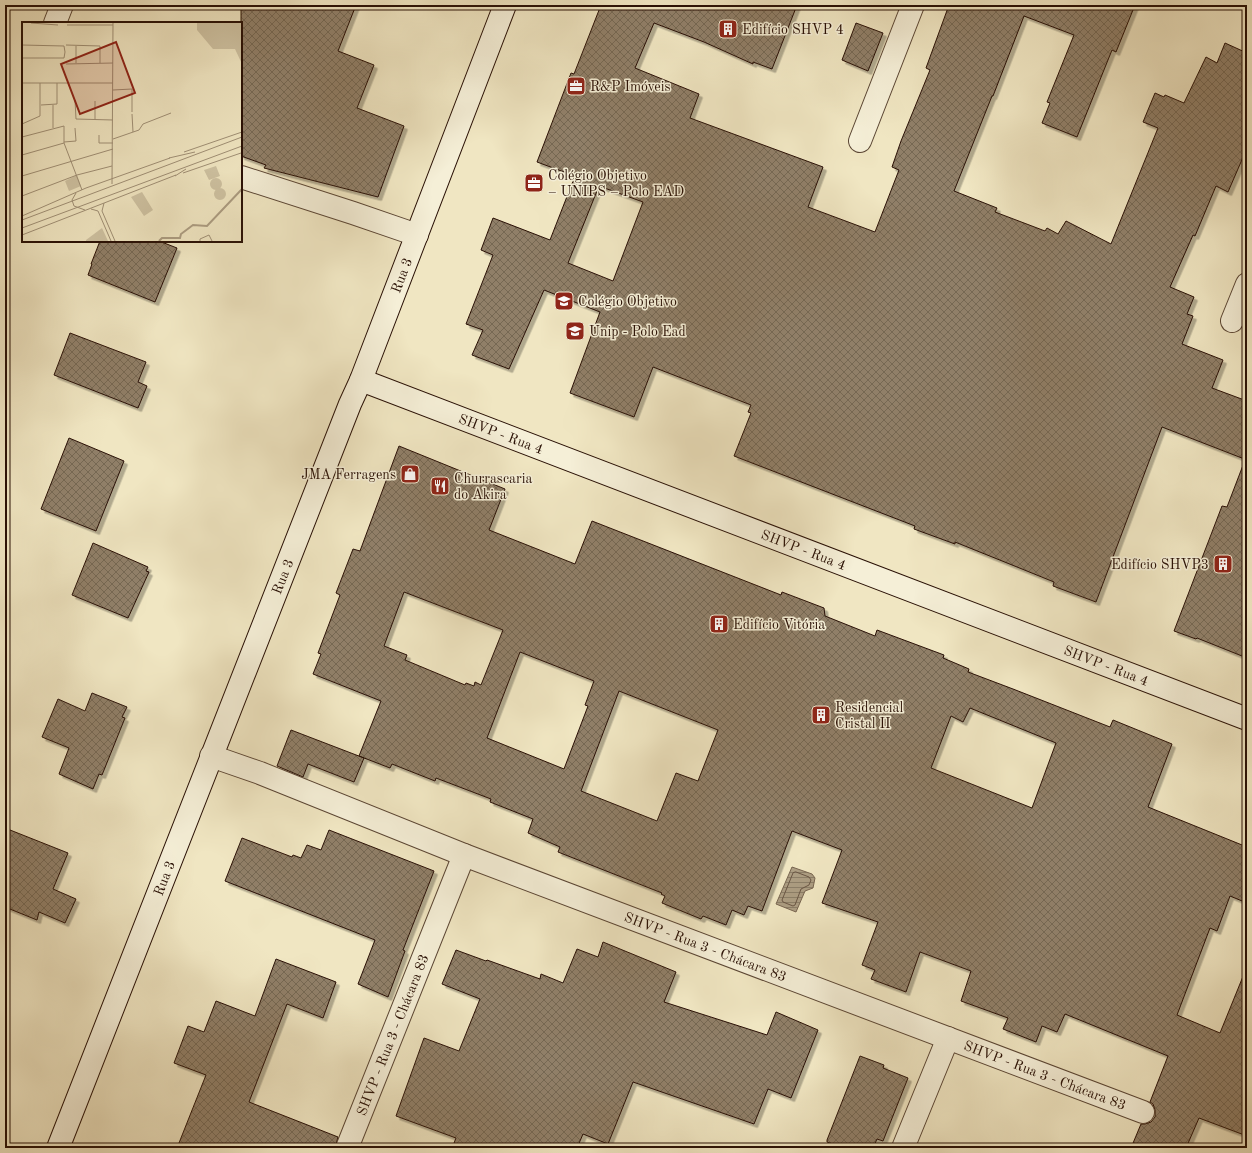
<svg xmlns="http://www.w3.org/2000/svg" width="1252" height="1153" viewBox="0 0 1252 1153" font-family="'Old Standard TT',serif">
<defs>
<pattern id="water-rules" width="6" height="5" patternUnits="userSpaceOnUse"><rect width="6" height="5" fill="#ac9d82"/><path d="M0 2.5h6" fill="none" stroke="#8c7f68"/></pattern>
<pattern id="building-cross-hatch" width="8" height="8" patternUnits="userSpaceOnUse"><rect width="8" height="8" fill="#907f67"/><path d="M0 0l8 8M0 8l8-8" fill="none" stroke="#766753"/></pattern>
<filter id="shadow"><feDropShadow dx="3.5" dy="3.5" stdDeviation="0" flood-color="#0004"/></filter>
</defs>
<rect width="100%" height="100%" fill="#f0e6c2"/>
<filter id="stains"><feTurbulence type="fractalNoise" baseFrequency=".005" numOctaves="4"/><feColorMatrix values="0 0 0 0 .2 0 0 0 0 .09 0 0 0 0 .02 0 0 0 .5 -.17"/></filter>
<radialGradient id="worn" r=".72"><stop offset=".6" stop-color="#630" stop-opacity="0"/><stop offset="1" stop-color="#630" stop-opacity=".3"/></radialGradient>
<!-- water -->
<path fill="url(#water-rules)" stroke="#786550" d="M 792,867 L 812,874 L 815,878 L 813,888 L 805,891 L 796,912 L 776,904 Z"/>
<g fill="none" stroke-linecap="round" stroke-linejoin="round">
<!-- shore -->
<path stroke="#6a5644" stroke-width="1" d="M 796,872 L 809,877 L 811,880 L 809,885 L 801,889 L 795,905 L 793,906 L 783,902 L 782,900 L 793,873 Z"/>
</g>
<!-- building -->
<path fill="url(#building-cross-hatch)" stroke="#291005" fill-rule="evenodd" filter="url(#shadow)" d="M 241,5 L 356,5 L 338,51 L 374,65 L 357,108 L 404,126 L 378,197 L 264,168 L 266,165 L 241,156 Z
M 601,5 L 797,5 L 772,69 L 753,62 L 753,64 L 704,42 L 654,23 L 635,68 L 699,94 L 690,118 L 823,167 L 808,207 L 875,232 L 899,170 L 892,167 L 901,141 L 930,70 L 926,68 L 949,5 L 959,9 L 961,5 L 1135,5 L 1116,52 L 1112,50 L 1077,137 L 1042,123 L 1050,103 L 1047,102 L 1074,35 L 1024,16 L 993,96 L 992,96 L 954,191 L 997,208 L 995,212 L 1045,231 L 1047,228 L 1058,234 L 1066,221 L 1111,244 L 1158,128 L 1143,122 L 1155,93 L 1164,97 L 1165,95 L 1184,103 L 1206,57 L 1217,63 L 1225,43 L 1247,53 L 1247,148 L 1228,192 L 1216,186 L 1195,236 L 1193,235 L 1170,287 L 1194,297 L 1187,314 L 1193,316 L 1182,344 L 1223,360 L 1212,388 L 1247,401 L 1247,460 L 1162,427 L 1096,602 L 1053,586 L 1054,582 L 1022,569 L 955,542 L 955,544 L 914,529 L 915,526 L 734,456 L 751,413 L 748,412 L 751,405 L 653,367 L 634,417 L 570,393 L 600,312 L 544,290 L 509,369 L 472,355 L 483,330 L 466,324 L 493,255 L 481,250 L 493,218 L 550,240 L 575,176 L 537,162 L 571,73 L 574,74 ZM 599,186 L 643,202 L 613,281 L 568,263 Z
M 856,23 L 883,33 L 868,71 L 842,60 Z
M 100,241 L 159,241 L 177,248 L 155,302 L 88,275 L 92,264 L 91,264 Z
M 70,333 L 146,362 L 138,382 L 147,386 L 138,408 L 54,375 Z
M 69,438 L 124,461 L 96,531 L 41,509 Z
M 399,446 L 505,489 L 489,530 L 575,564 L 592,521 L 781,595 L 782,592 L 824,608 L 825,616 L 875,636 L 877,630 L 944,655 L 943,658 L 969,669 L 968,672 L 1013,689 L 1110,727 L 1113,720 L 1172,744 L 1148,807 L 1247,847 L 1247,903 L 1230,896 L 1217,931 L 1210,928 L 1177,1015 L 1220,1033 L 1246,969 L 1247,969 L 1247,1136 L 1199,1118 L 1186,1148 L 1131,1148 L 1141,1124 L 1145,1124 L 1151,1122 L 1155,1117 L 1155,1110 L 1153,1104 L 1150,1102 L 1168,1056 L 1065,1014 L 1057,1032 L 1042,1026 L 1036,1042 L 1003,1029 L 1008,1018 L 961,1001 L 971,971 L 920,952 L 906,992 L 871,979 L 875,970 L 862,965 L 878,922 L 822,903 L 842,850 L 792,831 L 762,911 L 748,906 L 744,915 L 732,910 L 726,925 L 703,916 L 701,919 L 662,903 L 665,896 L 661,894 L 662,893 L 558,852 L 560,847 L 528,833 L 533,819 L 490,802 L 491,799 L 436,778 L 435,781 L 392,764 L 390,768 L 359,756 L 381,701 L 313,674 L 321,654 L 318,653 L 340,595 L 336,593 L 353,549 L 360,551 ZM 404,592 L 503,630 L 481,685 L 475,682 L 474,686 L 466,683 L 465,685 L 405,660 L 407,655 L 384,646 ZM 520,652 L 594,681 L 585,705 L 588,706 L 564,769 L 487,738 ZM 619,691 L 718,730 L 698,781 L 676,773 L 657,821 L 581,791 ZM 970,708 L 1056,743 L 1032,808 L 931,768 L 951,716 L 963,722 Z
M 1245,460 L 1247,460 L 1247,658 L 1197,638 L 1196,639 L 1174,631 L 1222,506 L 1227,507 Z
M 93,543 L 148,567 L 146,571 L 149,572 L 128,618 L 72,595 Z
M 92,693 L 127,707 L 122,717 L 125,718 L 102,775 L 99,774 L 93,789 L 59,774 L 69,748 L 42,737 L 58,699 L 85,711 Z
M 291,730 L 364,758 L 354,782 L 308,764 L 303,777 L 277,766 Z
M 5,828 L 68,853 L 53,889 L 76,899 L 65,923 L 39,912 L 37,920 L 5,907 Z
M 329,830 L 434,871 L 403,950 L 405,951 L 388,997 L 358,984 L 375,940 L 225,881 L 242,838 L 292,857 L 293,855 L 301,858 L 307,845 L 321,850 Z
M 603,942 L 676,972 L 664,1002 L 767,1035 L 776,1012 L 818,1030 L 791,1098 L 768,1089 L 754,1124 L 633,1082 L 608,1144 L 583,1134 L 577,1148 L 452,1148 L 456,1138 L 396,1116 L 424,1038 L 459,1051 L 480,999 L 442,984 L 456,950 L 486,961 L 487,960 L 540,979 L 541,974 L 563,983 L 577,949 L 598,957 Z
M 276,959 L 336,982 L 323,1018 L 287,1004 L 249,1102 L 338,1137 L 335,1148 L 177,1148 L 206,1075 L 174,1063 L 188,1026 L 204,1032 L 216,1001 L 255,1016 Z
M 860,1056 L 884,1065 L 883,1068 L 908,1078 L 883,1141 L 877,1139 L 873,1148 L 843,1148 L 827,1142 L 827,1140 Z"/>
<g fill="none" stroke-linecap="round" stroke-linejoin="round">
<defs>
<g id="street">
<path d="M 55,23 L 62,5"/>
<path d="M 860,141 L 913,5"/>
<path d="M 241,177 L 353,213 L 417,235"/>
<path d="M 1232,321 L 1247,284"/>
<path id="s1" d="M 211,756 L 260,773 L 464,855 L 1143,1112"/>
<path id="s2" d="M 347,1148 L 464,855"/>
<path d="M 903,1148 L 948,1038"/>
</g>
<g id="secondary">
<path id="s3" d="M 361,380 L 1247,719"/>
<path id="s4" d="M 58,1148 L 350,404 L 361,380 L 505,5"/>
</g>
</defs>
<!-- street casing -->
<use href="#street" stroke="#5b4634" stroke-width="24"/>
<!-- secondary casing -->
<use href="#secondary" stroke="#291005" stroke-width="24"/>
<!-- street -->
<use href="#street" stroke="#f5efd7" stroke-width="22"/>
<!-- secondary -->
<use href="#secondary" stroke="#f5efd7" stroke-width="22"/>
</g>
<!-- icons -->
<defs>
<symbol id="building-square" viewBox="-11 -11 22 22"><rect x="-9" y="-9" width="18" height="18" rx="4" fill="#8f2418" stroke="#f5efd7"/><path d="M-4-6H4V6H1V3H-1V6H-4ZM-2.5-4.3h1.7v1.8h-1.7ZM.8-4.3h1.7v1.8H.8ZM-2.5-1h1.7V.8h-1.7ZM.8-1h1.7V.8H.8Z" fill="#fff"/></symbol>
<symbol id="office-square" viewBox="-11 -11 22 22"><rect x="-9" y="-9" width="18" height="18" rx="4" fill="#8f2418" stroke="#f5efd7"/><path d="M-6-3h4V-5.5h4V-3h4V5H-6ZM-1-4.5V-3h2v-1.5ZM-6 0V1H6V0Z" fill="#fff"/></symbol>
<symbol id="university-square" viewBox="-11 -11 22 22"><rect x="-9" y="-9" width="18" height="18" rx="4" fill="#8f2418" stroke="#f5efd7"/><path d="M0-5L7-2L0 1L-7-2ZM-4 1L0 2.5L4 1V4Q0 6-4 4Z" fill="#fff"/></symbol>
<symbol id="shop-square" viewBox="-11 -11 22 22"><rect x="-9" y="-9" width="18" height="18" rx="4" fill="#8f2418" stroke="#f5efd7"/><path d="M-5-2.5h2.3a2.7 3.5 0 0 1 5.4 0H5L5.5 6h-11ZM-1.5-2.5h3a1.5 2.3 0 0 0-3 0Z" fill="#fff"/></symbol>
<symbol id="restaurant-square" viewBox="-11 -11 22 22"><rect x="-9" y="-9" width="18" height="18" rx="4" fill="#8f2418" stroke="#f5efd7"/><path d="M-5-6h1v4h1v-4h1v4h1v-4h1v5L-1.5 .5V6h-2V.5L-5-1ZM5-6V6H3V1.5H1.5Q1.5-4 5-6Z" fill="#fff"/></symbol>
</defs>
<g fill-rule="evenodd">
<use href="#building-square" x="717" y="18" width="22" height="22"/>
<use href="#office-square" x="565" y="75" width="22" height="22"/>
<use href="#office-square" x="523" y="172" width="22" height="22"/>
<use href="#university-square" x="553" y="290" width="22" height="22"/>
<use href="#university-square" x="564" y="320" width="22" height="22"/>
<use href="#shop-square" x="399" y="463" width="22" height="22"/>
<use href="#restaurant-square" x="429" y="475" width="22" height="22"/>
<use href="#building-square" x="1212" y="553" width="22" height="22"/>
<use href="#building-square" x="708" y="613" width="22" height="22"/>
<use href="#building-square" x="810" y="704" width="22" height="22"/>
</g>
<g text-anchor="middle" stroke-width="3" stroke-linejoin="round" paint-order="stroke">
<!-- poi labels -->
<g font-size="14" fill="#291005" stroke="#f5efd7" text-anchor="start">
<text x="742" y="34">Edifício SHVP 4</text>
<text x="590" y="91">R&amp;P Imóveis</text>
<text x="548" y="180">Colégio Objetivo<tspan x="548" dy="16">– UNIPS – Polo EAD</tspan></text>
<text x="578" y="306">Colégio Objetivo</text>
<text x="589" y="336">Unip - Polo Ead</text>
<text x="396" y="479" text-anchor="end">JMA Ferragens</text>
<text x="454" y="483">Churrascaria<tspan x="454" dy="16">do Akira</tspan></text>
<text x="1209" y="569" text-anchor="end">Edifício SHVP3</text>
<text x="733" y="629">Edifício Vitória</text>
<text x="835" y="712">Residencial<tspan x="835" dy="16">Cristal II</tspan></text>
</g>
<!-- street labels -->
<g font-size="14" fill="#291005" stroke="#f5efd7">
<text dy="5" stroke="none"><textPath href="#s4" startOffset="938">Rua 3</textPath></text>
<text dy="5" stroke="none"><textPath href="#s3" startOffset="150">SHVP - Rua 4</textPath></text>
<text dy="5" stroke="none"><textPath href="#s3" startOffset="474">SHVP - Rua 4</textPath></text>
<text dy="5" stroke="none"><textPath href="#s4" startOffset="614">Rua 3</textPath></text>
<text dy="5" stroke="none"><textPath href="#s3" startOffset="798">SHVP - Rua 4</textPath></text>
<text dy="5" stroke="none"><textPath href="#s4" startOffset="290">Rua 3</textPath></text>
<text dy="5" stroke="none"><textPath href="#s1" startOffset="530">SHVP - Rua 3 - Chácara 83</textPath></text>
<text dy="5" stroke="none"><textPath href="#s2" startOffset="122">SHVP - Rua 3 - Chácara 83</textPath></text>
<text dy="5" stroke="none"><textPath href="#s1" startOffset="893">SHVP - Rua 3 - Chácara 83</textPath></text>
</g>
</g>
<!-- overview -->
<g transform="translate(22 22)">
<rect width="220" height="220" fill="#f0e6c2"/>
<path d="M 175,1 L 220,1 L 220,42 L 213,27 L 191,27 L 175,8 ZM 194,144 L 198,154 L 187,158 L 182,148 L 188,146 L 190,151 L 188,146 ZM 55,153 L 59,164 L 47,169 L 43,159 ZM188 162a6 6 0 1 1 12 0a6 6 0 1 1-12 0ZM192 172a6 6 0 1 1 12 0a6 6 0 1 1-12 0ZM 120,170 L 131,188 L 122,194 L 109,175 Z" fill="#cec2a2"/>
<path d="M 80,206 L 86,219 L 64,219 L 64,218 Z" fill="#cec2a2"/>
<path fill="none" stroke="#ac9d82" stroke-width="2" d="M 137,219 L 140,216 L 158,216 L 159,212 L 171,203 L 185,204 L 220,167"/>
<path fill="none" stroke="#a09076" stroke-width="1" d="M 9,1 L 36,3M 45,3 L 91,3M 0,23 L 42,24 L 43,30 L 42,36 L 0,36M 44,23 L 78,24 L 78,41M 54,41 L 54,24M 44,42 L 91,41M 0,61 L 91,61M 91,68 L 110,67 L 110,90M 53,78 L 54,97 L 91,98M 73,79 L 73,98M 19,83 L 35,82 L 35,61M 31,83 L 31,106M 110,92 L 111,110M 0,102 L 18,94 L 18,61M 77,113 L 77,121 L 91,121M 0,115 L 42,104 L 42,121 L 60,168M 91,117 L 117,108 L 121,102 L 149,91M 42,120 L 54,119 L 53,106M 162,130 L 220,110M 0,133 L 42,121M 147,136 L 173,130M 161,151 L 219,131M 0,154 L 91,127M 153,154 L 164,147M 90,162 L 91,1M 54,171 L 50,178 L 52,184 L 63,188M 0,174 L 55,153 L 90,144M 82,181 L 80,189 L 93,219M 69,187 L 76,189 L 89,219M 0,194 L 64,166 L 148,136M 0,198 L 220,115M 0,206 L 220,124M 0,213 L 154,153M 178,219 L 178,217 L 187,213 L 190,219"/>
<path fill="#8f2418" fill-opacity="0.15" stroke="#8f2418" stroke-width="2" d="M 94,20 L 113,71 L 58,92 L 39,42 Z"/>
<rect width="220" height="220" fill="none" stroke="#291005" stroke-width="2"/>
</g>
<!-- margin -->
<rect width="1252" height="1153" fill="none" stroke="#f0e6c2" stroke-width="20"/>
<rect x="6" y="6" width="1240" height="1141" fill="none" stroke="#291005" stroke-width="2"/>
<rect x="10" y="10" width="1232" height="1133" fill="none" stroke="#291005"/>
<rect width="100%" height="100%" filter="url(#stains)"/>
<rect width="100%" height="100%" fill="url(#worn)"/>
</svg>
